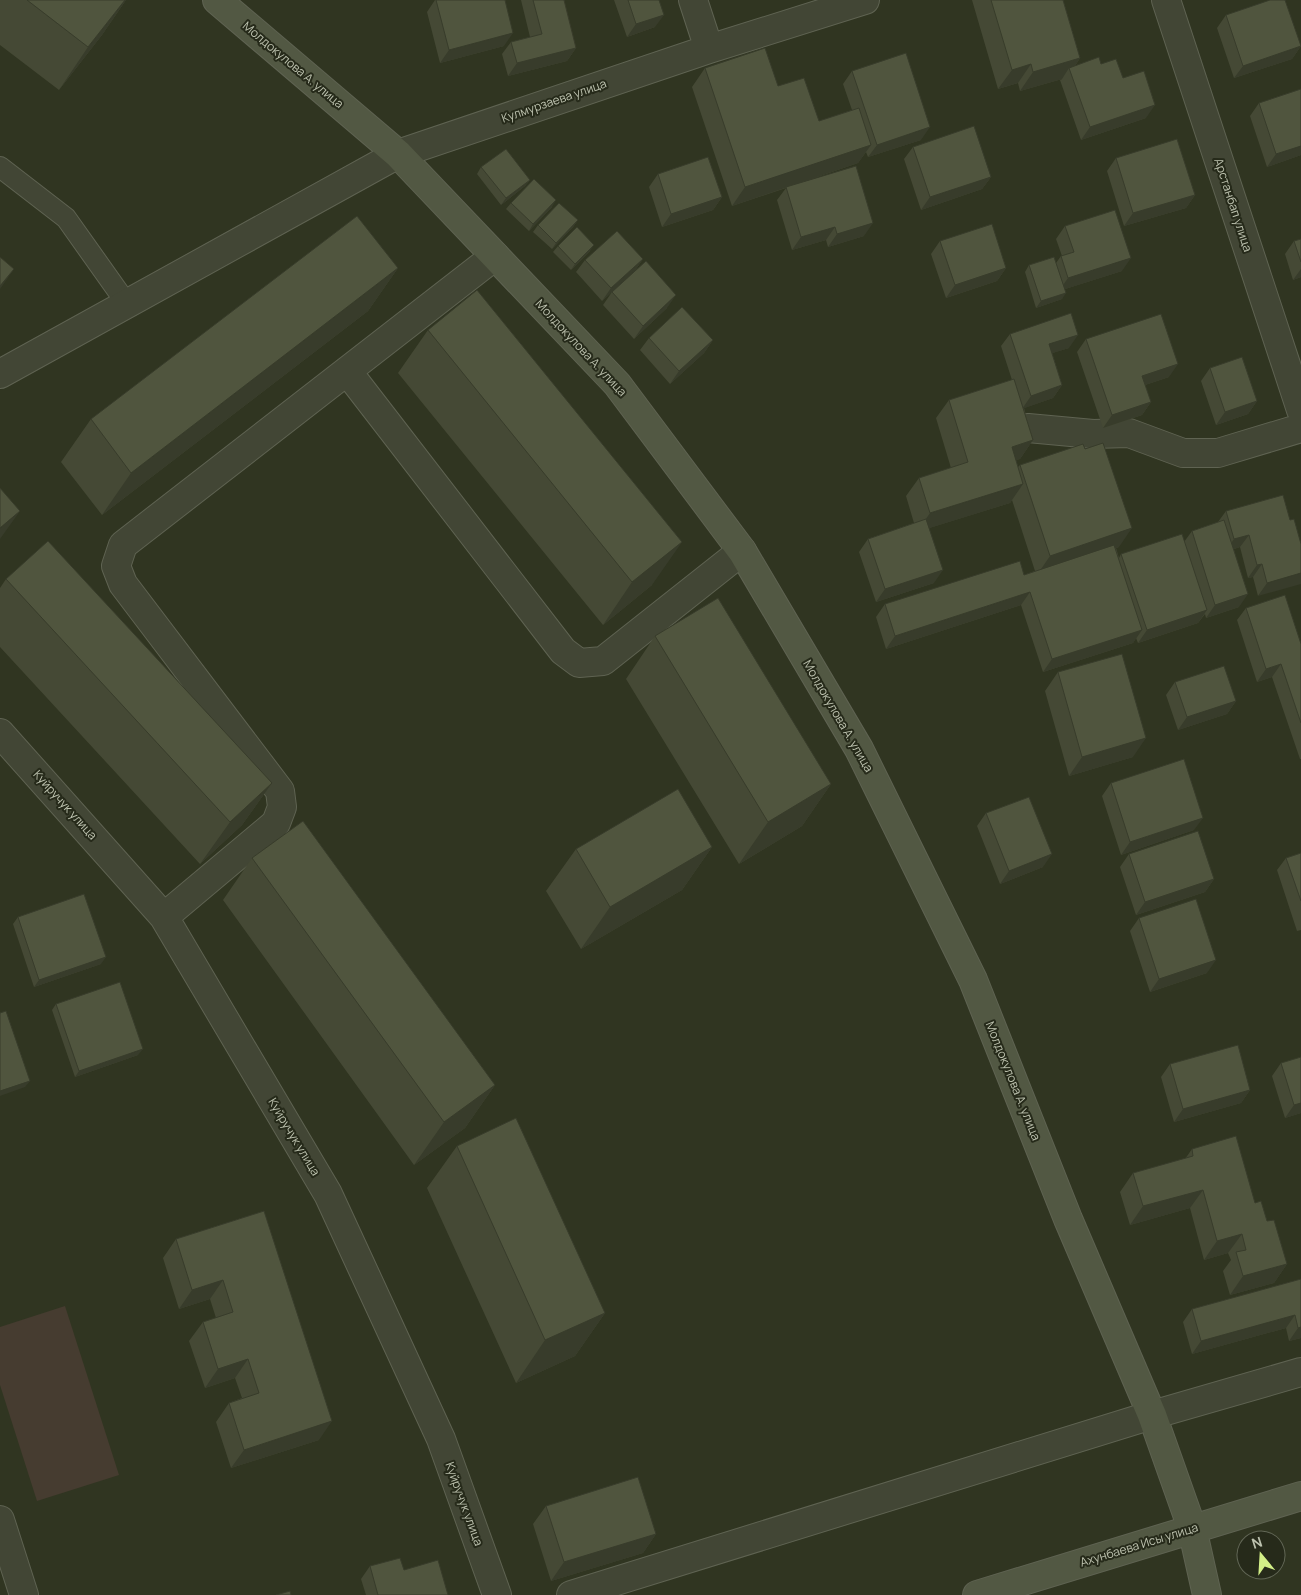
<svg xmlns="http://www.w3.org/2000/svg" width="1301" height="1595" viewBox="0 0 1301 1595" font-family="Manrope,sans-serif">
<rect width="100%" height="100%" fill="#303521"/>
<!-- green -->
<path fill="#463c30" d="M 65,1306 L 119,1475 L 37,1501 L 0,1385 L 0,1327 Z"/>
<g fill="none" stroke-linecap="round" stroke-linejoin="round">
<defs>
<path id="lane" d="M 0,167 L 66,218 L 127,304"/>
<path id="street" d="M 693,0 L 709,49
M 1166,0 L 1301,410
M 347,371 L 563,651 L 579,663 L 603,661 L 742,551
M 0,374 L 398,154 L 709,49 L 865,0
M 1028,428 L 1093,434 L 1129,433 L 1183,453 L 1218,453 L 1301,428
M 0,733 L 164,917 L 328,1194 L 441,1439 L 497,1595
M 164,917 L 276,823 L 282,807 L 280,791 L 123,584 L 116,566 L 123,545 L 495,256
M 0,1520 L 24,1595
M 571,1595 L 1152,1415 L 1301,1372"/>
<path id="secondary" d="M 217,0 L 398,154 L 617,384 L 742,551 L 859,749 L 973,980 L 1068,1219 L 1152,1415 L 1192,1528 L 1207,1595
M 977,1595 L 1301,1496"/>
</defs>
<!-- lane casing -->
<use href="#lane" stroke="#5f6352" stroke-width="22"/>
<!-- street casing -->
<use href="#street" stroke="#5f6352" stroke-width="30"/>
<!-- secondary casing -->
<use href="#secondary" stroke="#5f6352" stroke-width="30"/>
<!-- lane -->
<use href="#lane" stroke="#424635" stroke-width="20"/>
<!-- street -->
<use href="#street" stroke="#424635" stroke-width="28"/>
<!-- secondary -->
<use href="#secondary" stroke="#525843" stroke-width="28"/>
</g>
<!-- wall -->
<path fill="#454935" d="M 0,0 L 126,0 L 102,35 L 59,90 L 0,45 Z
M 435,0 L 505,0 L 504,46 L 440,63 L 427,12 Z
M 521,0 L 564,0 L 576,48 L 567,61 L 508,76 L 502,54 L 511,42 L 530,37 Z
M 614,0 L 659,0 L 655,27 L 627,37 Z
M 972,0 L 1063,0 L 1080,58 L 1075,66 L 1101,64 L 1123,78 L 1146,118 L 1081,140 L 1060,80 L 1062,79 L 1020,91 L 1018,83 L 998,89 Z
M 1226,15 L 1301,46 L 1292,59 L 1234,78 L 1217,28 Z
M 705,68 L 778,86 L 819,121 L 852,110 L 843,84 L 852,71 L 921,140 L 868,157 L 866,152 L 858,163 L 803,182 L 864,236 L 828,247 L 826,240 L 792,250 L 777,200 L 786,188 L 732,206 L 692,87 Z
M 1259,103 L 1301,155 L 1267,167 L 1250,116 Z
M 913,147 L 991,177 L 982,189 L 921,210 L 904,159 Z
M 1116,158 L 1195,195 L 1186,208 L 1124,226 L 1107,171 Z
M 481,167 L 530,180 L 525,186 L 501,205 L 477,174 Z
M 658,174 L 722,197 L 713,210 L 662,227 L 649,187 Z
M 511,203 L 552,207 L 529,231 L 506,209 Z
M 578,220 L 573,227 L 552,249 L 533,232 L 538,225 Z
M 1065,226 L 1122,271 L 1065,289 L 1062,299 L 1036,308 L 1025,272 L 1029,265 L 1056,263 L 1061,256 L 1062,256 L 1056,239 Z
M 1301,239 L 1301,277 L 1293,280 L 1285,254 L 1294,241 Z
M 940,241 L 1006,268 L 997,281 L 946,298 L 931,254 Z
M 558,246 L 590,251 L 571,270 L 553,252 Z
M 643,259 L 634,272 L 667,308 L 634,339 L 603,305 L 612,292 L 602,301 L 576,272 L 585,260 Z
M 398,268 L 368,311 L 102,515 L 61,462 L 91,419 Z
M 428,330 L 652,585 L 603,625 L 398,373 Z
M 1010,334 L 1069,348 L 1052,353 L 1062,385 L 1053,398 L 1024,408 L 1033,440 L 1020,459 L 1016,460 L 1018,467 L 1020,465 L 1119,547 L 1116,548 L 1119,558 L 1121,554 L 1184,542 L 1192,531 L 1218,522 L 1226,511 L 1290,520 L 1301,544 L 1258,596 L 1253,577 L 1248,578 L 1240,547 L 1234,549 L 1239,607 L 1206,618 L 1205,614 L 1198,623 L 1138,643 L 1136,638 L 1133,643 L 1043,672 L 1021,605 L 886,649 L 876,617 L 885,604 L 1024,575 L 1035,571 L 1012,500 L 1010,503 L 929,528 L 934,583 L 876,602 L 859,552 L 868,539 L 914,523 L 906,496 L 919,478 L 951,468 L 936,418 L 949,400 L 1012,380 L 1001,346 Z
M 649,338 L 713,340 L 704,353 L 670,384 L 640,350 Z
M 1086,339 L 1169,377 L 1145,385 L 1151,402 L 1142,415 L 1103,428 L 1077,352 Z
M 1210,368 L 1257,401 L 1248,414 L 1216,425 L 1201,381 Z
M 6,579 L 272,783 L 242,825 L 200,864 L 0,647 L 0,588 Z
M 1246,608 L 1301,644 L 1301,759 L 1300,759 L 1272,677 L 1257,682 L 1237,620 Z
M 655,636 L 831,784 L 802,826 L 739,864 L 626,679 Z
M 1058,672 L 1133,757 L 1069,776 L 1045,691 Z
M 1175,682 L 1236,701 L 1227,714 L 1178,730 L 1166,695 Z
M 1111,783 L 1194,830 L 1121,855 L 1102,796 Z
M 986,813 L 1043,867 L 1000,884 L 977,826 Z
M 712,847 L 682,890 L 581,949 L 546,891 L 576,849 Z
M 1301,853 L 1301,930 L 1297,931 L 1277,870 L 1286,858 Z
M 1129,854 L 1214,879 L 1205,892 L 1136,915 L 1120,867 Z
M 252,858 L 495,1085 L 465,1128 L 414,1165 L 223,900 Z
M 18,917 L 101,964 L 34,987 L 13,924 Z
M 1139,918 L 1207,973 L 1150,992 L 1130,931 Z
M 56,1004 L 138,1055 L 75,1077 L 52,1010 Z
M 1281,1063 L 1301,1113 L 1285,1118 L 1272,1076 Z
M 1170,1064 L 1250,1090 L 1241,1103 L 1174,1122 L 1161,1077 Z
M 457,1146 L 605,1313 L 575,1356 L 516,1383 L 427,1188 Z
M 1192,1149 L 1255,1203 L 1267,1221 L 1287,1264 L 1274,1283 L 1230,1295 L 1223,1271 L 1231,1260 L 1228,1253 L 1204,1260 L 1190,1208 L 1130,1225 L 1120,1192 L 1133,1173 L 1185,1159 Z
M 264,1211 L 319,1440 L 231,1468 L 216,1422 L 229,1403 L 242,1398 L 235,1378 L 205,1388 L 189,1341 L 203,1322 L 216,1318 L 210,1299 L 179,1309 L 163,1258 L 176,1239 Z
M 1301,1279 L 1301,1338 L 1289,1341 L 1286,1328 L 1192,1354 L 1183,1322 L 1192,1309 Z
M 546,1506 L 656,1534 L 643,1553 L 551,1581 L 533,1524 Z
M 370,1566 L 404,1570 L 448,1595 L 366,1595 L 361,1579 Z"/>
<!-- shaded-wall -->
<path fill="#383c2b" d="M 125,0 L 126,0 L 102,35 L 59,90 L 88,47 Z
M 664,15 L 655,27 L 627,37 L 636,24 Z
M 513,33 L 504,46 L 440,63 L 449,50 Z
M 1301,46 L 1292,59 L 1234,78 L 1243,66 Z
M 576,48 L 567,61 L 508,76 L 517,63 Z
M 1080,58 L 1071,72 L 1069,68 L 1062,79 L 1020,91 L 1033,72 Z
M 1031,64 L 1018,83 L 998,89 L 1012,70 Z
M 1155,105 L 1146,118 L 1081,140 L 1090,127 Z
M 930,127 L 921,140 L 868,157 L 877,145 Z
M 871,145 L 858,163 L 732,206 L 745,187 Z
M 1301,146 L 1301,155 L 1267,167 L 1276,154 Z
M 991,177 L 982,189 L 921,210 L 930,197 Z
M 530,180 L 525,186 L 501,205 L 506,198 Z
M 1195,195 L 1186,208 L 1124,226 L 1133,213 Z
M 722,197 L 713,210 L 662,227 L 671,214 Z
M 556,200 L 552,207 L 529,231 L 533,224 Z
M 578,220 L 573,227 L 552,249 L 556,243 Z
M 873,223 L 864,236 L 828,247 L 837,234 Z
M 835,227 L 826,240 L 792,250 L 801,237 Z
M 594,245 L 590,251 L 571,270 L 575,264 Z
M 1131,258 L 1122,271 L 1059,291 L 1068,278 Z
M 643,259 L 634,272 L 602,301 L 611,288 Z
M 398,268 L 368,311 L 102,515 L 131,473 Z
M 1006,268 L 997,281 L 946,298 L 955,285 Z
M 14,269 L 0,289 L 0,286 Z
M 1301,269 L 1301,277 L 1293,280 Z
M 1066,293 L 1062,299 L 1036,308 L 1041,301 Z
M 676,295 L 667,308 L 634,339 L 643,326 Z
M 1078,335 L 1069,348 L 1040,357 L 1049,344 Z
M 713,340 L 704,353 L 670,384 L 679,371 Z
M 1178,364 L 1169,377 L 1133,389 L 1142,376 Z
M 1062,385 L 1053,398 L 1022,409 L 1031,396 Z
M 1257,401 L 1248,414 L 1216,425 L 1225,412 Z
M 1151,402 L 1142,415 L 1103,428 L 1112,415 Z
M 1033,440 L 1020,459 L 999,466 L 1012,447 Z
M 1023,484 L 1010,503 L 917,532 L 930,513 Z
M 20,511 L 0,539 L 0,528 Z
M 1132,528 L 1119,547 L 1037,575 L 1050,556 Z
M 1249,535 L 1240,547 L 1225,552 L 1234,539 Z
M 682,542 L 652,585 L 603,625 L 632,582 Z
M 1262,564 L 1253,577 L 1248,578 L 1257,565 Z
M 943,570 L 934,583 L 876,602 L 885,589 Z
M 1301,573 L 1301,584 L 1258,596 L 1267,583 Z
M 1030,592 L 1021,605 L 886,649 L 895,636 Z
M 1248,594 L 1239,607 L 1206,618 L 1215,605 Z
M 1207,610 L 1198,623 L 1138,643 L 1147,630 Z
M 1142,630 L 1133,643 L 1043,672 L 1052,659 Z
M 1281,664 L 1272,677 L 1257,682 L 1266,669 Z
M 1236,701 L 1227,714 L 1178,730 L 1187,717 Z
M 1146,738 L 1133,757 L 1069,776 L 1082,757 Z
M 272,783 L 242,825 L 200,864 L 230,822 Z
M 831,784 L 802,826 L 739,864 L 768,822 Z
M 1203,818 L 1194,830 L 1121,855 L 1130,842 Z
M 712,847 L 682,890 L 581,949 L 610,907 Z
M 1052,854 L 1043,867 L 1000,884 L 1009,871 Z
M 1214,879 L 1205,892 L 1136,915 L 1145,902 Z
M 106,957 L 101,964 L 34,987 L 39,980 Z
M 1216,960 L 1207,973 L 1150,992 L 1159,979 Z
M 143,1049 L 138,1055 L 75,1077 L 79,1071 Z
M 30,1081 L 25,1087 L 0,1096 L 0,1091 Z
M 495,1085 L 465,1128 L 414,1165 L 444,1122 Z
M 1250,1090 L 1241,1103 L 1174,1122 L 1183,1109 Z
M 1301,1103 L 1301,1113 L 1285,1118 L 1294,1105 Z
M 1203,1190 L 1190,1208 L 1130,1225 L 1143,1206 Z
M 1242,1234 L 1228,1253 L 1204,1260 L 1217,1241 Z
M 1287,1264 L 1274,1283 L 1230,1295 L 1243,1276 Z
M 223,1280 L 210,1299 L 179,1309 L 192,1290 Z
M 605,1313 L 575,1356 L 516,1383 L 545,1340 Z
M 1295,1315 L 1286,1328 L 1192,1354 L 1201,1341 Z
M 1301,1327 L 1301,1338 L 1289,1341 L 1298,1328 Z
M 248,1359 L 235,1378 L 205,1388 L 218,1369 Z
M 332,1421 L 319,1440 L 231,1468 L 244,1450 Z
M 656,1534 L 643,1553 L 551,1581 L 564,1562 Z"/>
<!-- building -->
<path fill="#50553e" stroke="#383c2b" d="M 27,0 L 125,0 L 88,47 Z
M 436,0 L 505,0 L 513,33 L 449,50 Z
M 533,0 L 564,0 L 576,48 L 517,63 L 511,42 L 542,34 Z
M 628,0 L 659,0 L 664,15 L 636,24 Z
M 991,0 L 1063,0 L 1080,58 L 1033,72 L 1031,64 L 1012,70 Z
M 1270,0 L 1285,0 L 1301,46 L 1243,66 L 1226,15 Z
M 765,48 L 778,86 L 804,78 L 819,121 L 859,108 L 871,145 L 745,187 L 705,68 Z
M 906,53 L 930,127 L 877,145 L 852,71 Z
M 1099,57 L 1101,64 L 1116,59 L 1123,78 L 1144,71 L 1155,105 L 1090,127 L 1069,68 Z
M 1301,89 L 1301,146 L 1276,154 L 1259,103 Z
M 974,126 L 991,177 L 930,197 L 913,147 Z
M 1177,139 L 1195,195 L 1133,213 L 1116,158 Z
M 506,149 L 530,180 L 506,198 L 481,167 Z
M 708,157 L 722,197 L 671,214 L 658,174 Z
M 856,166 L 873,223 L 837,234 L 835,227 L 801,237 L 786,187 Z
M 534,179 L 556,200 L 533,224 L 511,203 Z
M 559,203 L 578,220 L 556,243 L 538,225 Z
M 1115,210 L 1131,258 L 1068,278 L 1061,256 L 1074,252 L 1065,226 Z
M 357,216 L 398,268 L 131,473 L 91,419 Z
M 992,224 L 1006,268 L 955,285 L 940,241 Z
M 577,227 L 594,245 L 575,264 L 558,246 Z
M 617,231 L 643,259 L 611,288 L 585,260 Z
M 1301,239 L 1301,262 L 1294,241 Z
M 0,257 L 14,269 L 0,286 Z
M 1054,257 L 1066,293 L 1041,301 L 1029,265 Z
M 646,261 L 676,295 L 643,326 L 612,292 Z
M 477,290 L 682,542 L 632,582 L 428,330 Z
M 682,307 L 713,340 L 679,371 L 649,338 Z
M 1071,313 L 1078,335 L 1049,344 L 1062,385 L 1031,396 L 1010,334 Z
M 1161,314 L 1178,364 L 1142,376 L 1151,402 L 1112,415 L 1086,339 Z
M 1242,357 L 1257,401 L 1225,412 L 1210,368 Z
M 1014,379 L 1033,440 L 1012,447 L 1023,484 L 930,513 L 919,478 L 968,462 L 949,400 Z
M 1103,443 L 1132,528 L 1050,556 L 1020,465 L 1083,444 L 1085,449 Z
M 0,488 L 20,511 L 0,528 Z
M 1283,495 L 1290,520 L 1294,519 L 1301,544 L 1301,573 L 1267,583 L 1262,564 L 1257,565 L 1249,535 L 1234,539 L 1226,511 Z
M 926,519 L 943,570 L 885,589 L 868,539 Z
M 1224,520 L 1248,594 L 1215,605 L 1192,531 Z
M 1182,534 L 1207,610 L 1147,630 L 1121,554 Z
M 48,541 L 272,783 L 230,822 L 6,579 Z
M 1114,545 L 1142,630 L 1052,659 L 1030,592 L 895,636 L 885,604 L 1020,561 L 1024,575 Z
M 1285,595 L 1301,644 L 1301,723 L 1281,664 L 1266,669 L 1246,608 Z
M 718,598 L 831,784 L 768,822 L 655,636 Z
M 1122,654 L 1146,738 L 1082,757 L 1058,672 Z
M 1224,666 L 1236,701 L 1187,717 L 1175,682 Z
M 1184,759 L 1203,818 L 1130,842 L 1111,783 Z
M 678,789 L 712,847 L 610,907 L 576,849 Z
M 1029,797 L 1052,854 L 1009,871 L 986,813 Z
M 303,821 L 495,1085 L 444,1122 L 252,858 Z
M 1198,831 L 1214,879 L 1145,902 L 1129,854 Z
M 1301,853 L 1301,901 L 1286,858 Z
M 84,894 L 106,957 L 39,980 L 18,917 Z
M 1196,899 L 1216,960 L 1159,979 L 1139,918 Z
M 120,982 L 143,1049 L 79,1071 L 56,1004 Z
M 6,1011 L 30,1081 L 0,1091 L 0,1013 Z
M 1238,1045 L 1250,1090 L 1183,1109 L 1170,1064 Z
M 1301,1057 L 1301,1103 L 1294,1105 L 1281,1063 Z
M 516,1118 L 605,1313 L 545,1340 L 457,1146 Z
M 1236,1136 L 1255,1203 L 1261,1201 L 1267,1221 L 1274,1220 L 1287,1264 L 1243,1276 L 1236,1252 L 1246,1250 L 1242,1234 L 1217,1241 L 1203,1190 L 1143,1206 L 1133,1173 L 1193,1156 L 1192,1149 Z
M 264,1211 L 332,1421 L 244,1450 L 229,1403 L 259,1393 L 248,1359 L 218,1369 L 203,1322 L 233,1312 L 223,1280 L 192,1290 L 176,1239 Z
M 1301,1279 L 1301,1327 L 1298,1328 L 1295,1315 L 1201,1341 L 1192,1309 Z
M 638,1477 L 656,1534 L 564,1562 L 546,1506 Z
M 400,1558 L 404,1570 L 438,1560 L 448,1595 L 378,1595 L 370,1566 Z
M 290,1591 L 291,1595 L 276,1595 Z"/>
<g text-anchor="middle" stroke-width="4" stroke-linejoin="round" paint-order="stroke">
<!-- street labels -->
<g font-size="12" fill="#bdc2af" stroke="#262a1a">
<text transform="translate(293 65) rotate(40)" y="4">Молдокулова А. улица</text>
<text transform="translate(554 101) rotate(-19)" y="4">Кулмурзаева улица</text>
<text transform="translate(1233 205) rotate(72)" y="4">Арстанбап улица</text>
<text transform="translate(581 348) rotate(47)" y="4">Молдокулова А. улица</text>
<text transform="translate(838 716) rotate(60)" y="4">Молдокулова А. улица</text>
<text transform="translate(65 805) rotate(48)" y="4">Куйручук улица</text>
<text transform="translate(1013 1081) rotate(68)" y="4">Молдокулова А. улица</text>
<text transform="translate(294 1137) rotate(59)" y="4">Куйручук улица</text>
<text transform="translate(464 1504) rotate(70)" y="4">Куйручук улица</text>
<text transform="translate(1139 1545) rotate(-17)" y="4">Ахунбаева Исы улица</text>
</g>
</g>
<!-- north arrow -->
<g transform="translate(1261 1555) rotate(342)"><circle r="24" fill="#262a1a" stroke="#626756"/>
<path d="M0-4L9 19L0 12L-9 19Z" fill="#d3ef88"/>
<text y="-8" font-size="14" font-weight="bold" text-anchor="middle" fill="#bdc2af">N</text>
</g>
</svg>
